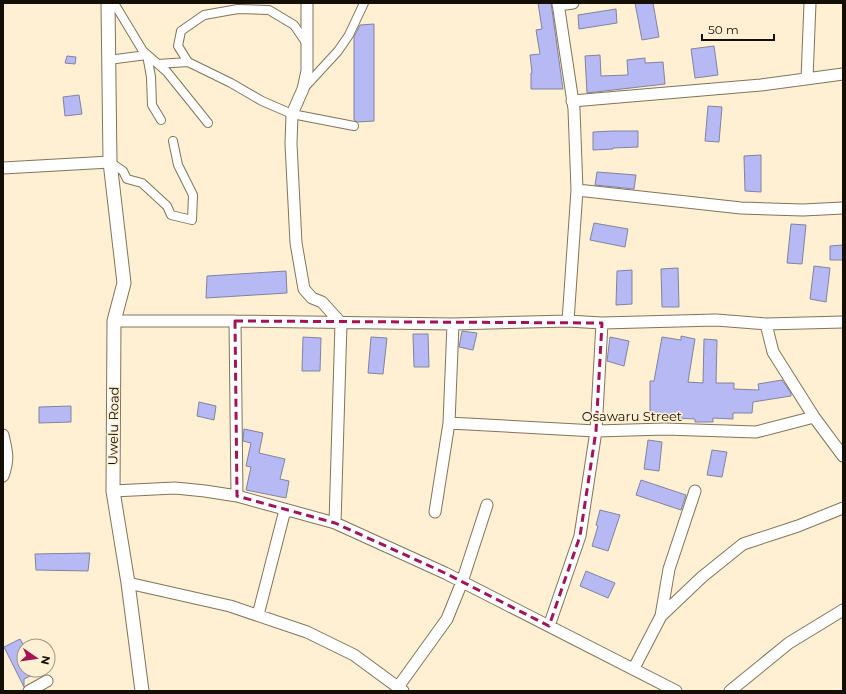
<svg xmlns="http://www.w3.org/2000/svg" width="846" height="694" viewBox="0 0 846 694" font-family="Montserrat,sans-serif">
<rect width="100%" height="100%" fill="#fff0d3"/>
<!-- building -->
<path fill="#b6b9f3" stroke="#81839f" d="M 538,3 L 551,3 L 563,89 L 531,89 L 531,73 L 532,73 L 530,55 L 540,54 L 536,30 L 542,29 Z
M 635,3 L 653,3 L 659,37 L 642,40 Z
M 616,9 L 617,23 L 579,29 L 578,15 Z
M 374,24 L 374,121 L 357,122 L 354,120 L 354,37 L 360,25 Z
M 714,46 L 718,75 L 695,78 L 691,49 Z
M 600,55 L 601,76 L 628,75 L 627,60 L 645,58 L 645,63 L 663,62 L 665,84 L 587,93 L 585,56 Z
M 67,56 L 76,57 L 75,64 L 65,63 Z
M 79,95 L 82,114 L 65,116 L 63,97 Z
M 708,106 L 722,107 L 719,142 L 705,141 Z
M 613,131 L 638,131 L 638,147 L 613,148 L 613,149 L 593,150 L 593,132 Z
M 761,155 L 761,192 L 745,191 L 744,156 Z
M 597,172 L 636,175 L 634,189 L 595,185 Z
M 594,223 L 628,229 L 625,247 L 590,240 Z
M 791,224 L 806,225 L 802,264 L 787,263 Z
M 843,245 L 843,260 L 830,260 L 830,246 Z
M 814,266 L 830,268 L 826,302 L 810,299 Z
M 678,268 L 679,307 L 662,307 L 661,269 Z
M 632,270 L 632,304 L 616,305 L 617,271 Z
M 286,271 L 287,293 L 206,298 L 207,276 Z
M 462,331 L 477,333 L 473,350 L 459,347 Z
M 413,334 L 428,334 L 429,367 L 414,367 Z
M 681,336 L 695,339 L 688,382 L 703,383 L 704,339 L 717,340 L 716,383 L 734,383 L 734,389 L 759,390 L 758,384 L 782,380 L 791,393 L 791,396 L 753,402 L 752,413 L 733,413 L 733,419 L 713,418 L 713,422 L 695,422 L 695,419 L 673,418 L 673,416 L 650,416 L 650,381 L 654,381 L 662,337 L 681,340 Z
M 303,337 L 321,338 L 320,371 L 302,371 Z
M 371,337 L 387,338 L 383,374 L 368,373 Z
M 610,337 L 629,341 L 624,366 L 607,361 Z
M 199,402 L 216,406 L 214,420 L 197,416 Z
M 71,406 L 71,422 L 39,423 L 39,407 Z
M 244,429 L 263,433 L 259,453 L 285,459 L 280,479 L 289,481 L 286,498 L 246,490 L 251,467 L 246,466 L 251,443 L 243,441 Z
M 648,440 L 662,442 L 659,471 L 644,469 Z
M 712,450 L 727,452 L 722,477 L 707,475 Z
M 641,480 L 686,495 L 681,510 L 636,495 Z
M 600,510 L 620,515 L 608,551 L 592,546 L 598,526 L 596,525 Z
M 90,553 L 88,571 L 36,570 L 35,554 Z
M 586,571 L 615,583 L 608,598 L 580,586 Z
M 20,639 L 24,646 L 24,670 L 43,670 L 24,679 L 24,687 L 4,647 Z"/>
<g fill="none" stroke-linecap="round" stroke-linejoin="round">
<defs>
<path id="pedestrian" d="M 114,3 L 143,51 L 167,72 L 208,123
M 108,60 L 147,55 L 151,77 L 152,105 L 161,120
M 188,62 L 231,83 L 262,101 L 292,114 L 354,126
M 158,64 L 188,62 L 178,46 L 181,31 L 204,15 L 238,9 L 269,10 L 294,25 L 307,44
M 304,88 L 338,51 L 349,35 L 364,3
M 110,162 L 123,171 L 127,179 L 142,183 L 167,206 L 171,215 L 192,220 L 193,195 L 178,165 L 173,141"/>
<path id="minor" d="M 307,3 L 307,71 L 303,89 L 292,114 L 291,144 L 296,243 L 304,289 L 312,298 L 322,302 L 341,323 L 335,523
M 558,3 L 574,109 L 577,190 L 568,321
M 558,5 L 573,3
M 807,79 L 810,3
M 572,101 L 761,85 L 843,74
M 3,168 L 110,162
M 577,190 L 741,208 L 803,210 L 843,208
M 114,321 L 235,321 L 453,324 L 568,321 L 602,323 L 716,320 L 766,324 L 843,322
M 235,321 L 237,496
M 766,324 L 773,352 L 814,417 L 843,456
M 449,423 L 596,431 L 665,429 L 756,432 L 814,417
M 3,435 C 7,451 9,460 3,476
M 113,491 L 175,488 L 205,491 L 237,496 L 335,523 L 445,573 L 676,691
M 435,512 L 449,423 L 453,324
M 128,583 L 230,606 L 307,632 L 354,655 L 403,691
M 258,615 L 285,510
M 661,616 L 669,569 L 695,491
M 549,626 L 580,536 L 596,431 L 602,323
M 634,668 L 661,616 L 702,577 L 743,544 L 798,526 L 843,508
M 398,687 L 447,619 L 462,582 L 487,505
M 29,691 L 47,681
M 730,691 L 789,643 L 843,610"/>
<path id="tertiary" d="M 108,3 L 110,162 L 124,283 L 114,321 L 113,491 L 128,583 L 142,691"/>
</defs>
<!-- pedestrian casing -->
<use href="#pedestrian" stroke="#81745a" stroke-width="10"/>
<!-- minor casing -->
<use href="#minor" stroke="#81745a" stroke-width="13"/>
<!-- tertiary casing -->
<use href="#tertiary" stroke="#81745a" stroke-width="15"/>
<!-- pedestrian -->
<use href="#pedestrian" stroke="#fff" stroke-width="8"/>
<!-- minor -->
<use href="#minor" stroke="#fff" stroke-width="11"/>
<!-- tertiary -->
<use href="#tertiary" stroke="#fff" stroke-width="13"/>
</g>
<!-- marked area -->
<path fill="none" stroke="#a41355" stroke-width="3" stroke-dasharray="8 5" stroke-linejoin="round" d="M 235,321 L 602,323 L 596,431 L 580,536 L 549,626 L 445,573 L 335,523 L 237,496 Z"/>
<g text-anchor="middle" stroke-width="3" stroke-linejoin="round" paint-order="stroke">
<!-- street labels -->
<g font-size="13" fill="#140f05" stroke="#fff0d3">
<text x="632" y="421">Osawaru Street</text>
<text transform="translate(113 426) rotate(-89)" y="5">Uwelu Road</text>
</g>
</g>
<!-- border -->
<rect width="846" height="694" fill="none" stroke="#140f05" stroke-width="8"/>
<!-- north arrow -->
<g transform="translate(36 658) rotate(103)"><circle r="19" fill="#fff0d3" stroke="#a19681"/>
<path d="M0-3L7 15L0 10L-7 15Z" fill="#a41355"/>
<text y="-6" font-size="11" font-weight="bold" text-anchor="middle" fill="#140f05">N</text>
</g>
<!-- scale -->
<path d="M702 34v6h72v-6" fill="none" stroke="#140f05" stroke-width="2"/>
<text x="708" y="34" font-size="12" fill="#140f05" stroke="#fff0d3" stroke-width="3" paint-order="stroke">50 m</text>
</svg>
